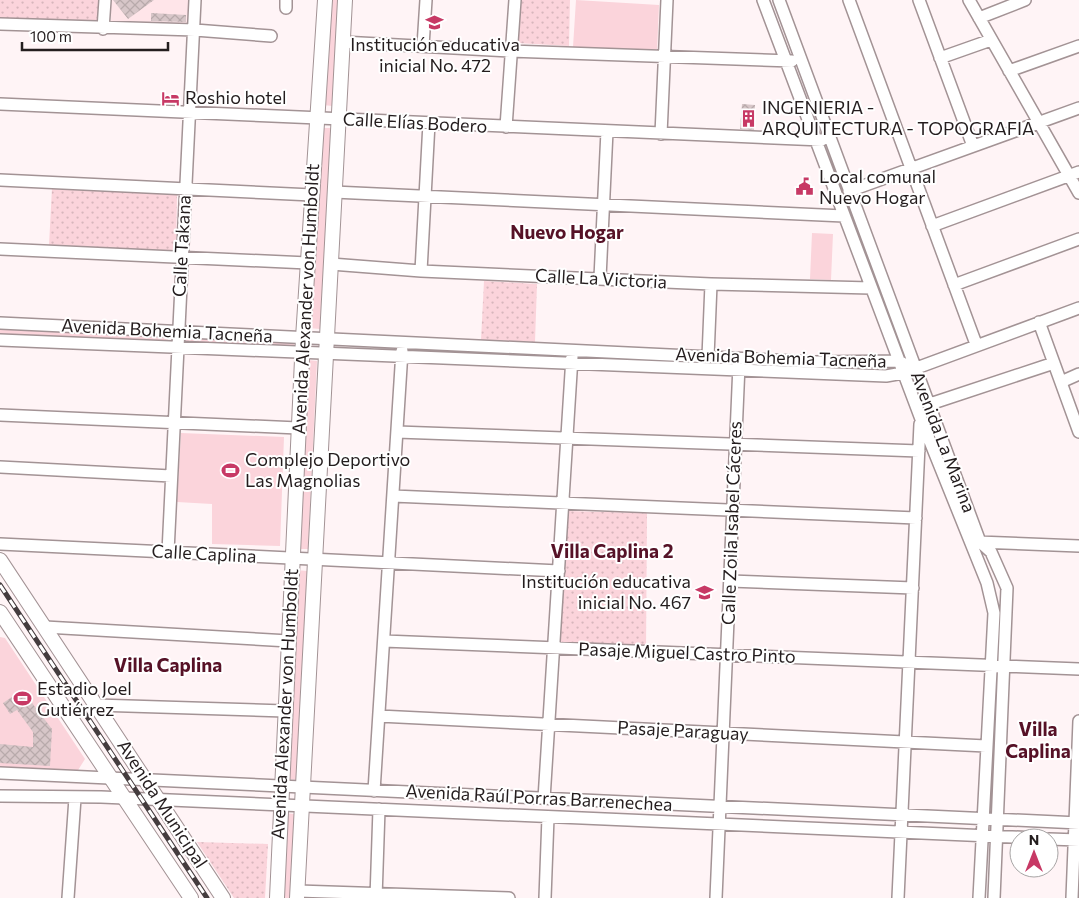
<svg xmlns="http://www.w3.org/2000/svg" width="1079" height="898" viewBox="0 0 1079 898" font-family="Commissioner,sans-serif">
<defs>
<pattern id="park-dots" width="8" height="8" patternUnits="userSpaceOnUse" patternTransform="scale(1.25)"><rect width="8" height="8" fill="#fbd4db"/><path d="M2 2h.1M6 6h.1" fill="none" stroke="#d7b6bc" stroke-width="1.8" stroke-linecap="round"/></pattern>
<pattern id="building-cross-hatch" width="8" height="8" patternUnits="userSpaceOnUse" patternTransform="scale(1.25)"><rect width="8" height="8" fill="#d7c6c8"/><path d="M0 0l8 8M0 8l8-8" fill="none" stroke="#b8aaab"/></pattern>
</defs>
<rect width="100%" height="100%" fill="#fff4f6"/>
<!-- built -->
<path fill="#ffe5e9" d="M 111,0 L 188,0 L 188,26 L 111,23 Z"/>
<!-- grass -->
<path fill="#fbd4db" d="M 329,0 L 340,0 L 333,106 L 322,105 Z
M 576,0 L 659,5 L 657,51 L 573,47 Z
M 322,128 L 331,128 L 320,329 L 309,328 Z
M 812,233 L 833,234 L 831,280 L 810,279 Z
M 0,329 L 168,334 L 168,341 L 0,336 Z
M 183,335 L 294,341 L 294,348 L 182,341 Z
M 308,360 L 317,361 L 308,549 L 297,549 Z
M 181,433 L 284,437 L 280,546 L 212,544 L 212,504 L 177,502 Z
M 296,570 L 307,571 L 297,780 L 287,779 Z
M 0,637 L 5,638 L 85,759 L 75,775 L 0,771 Z
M 285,813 L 294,814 L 291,898 L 282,898 Z"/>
<!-- park -->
<path fill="url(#park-dots)" d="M 0,0 L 102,0 L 101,23 L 0,19 Z
M 520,0 L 570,0 L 569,46 L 517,43 Z
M 52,188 L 177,195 L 176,252 L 49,245 Z
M 484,281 L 537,284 L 535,342 L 481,340 Z
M 565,511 L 647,513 L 646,650 L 559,646 Z
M 197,842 L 268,844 L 265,898 L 234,898 Z"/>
<!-- building -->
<path fill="url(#building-cross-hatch)" d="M 113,0 L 154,0 L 128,19 Z
M 151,13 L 186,15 L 186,22 L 151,21 Z
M 742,104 L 755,105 L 754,130 L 740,129 Z
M 22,690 L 52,729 L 50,766 L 0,763 L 0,744 L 33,747 L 33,732 L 17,710 L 10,714 L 3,703 Z"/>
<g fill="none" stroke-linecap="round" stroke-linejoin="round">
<defs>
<path id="minor" d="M 763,0 L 921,419 L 987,583 L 994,613 L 979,898
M 779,0 L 980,542 L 991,552 L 1007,588 L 994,898
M 849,0 L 976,344
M 919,0 L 973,146
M 969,0 L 1079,193
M 286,8 L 286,0
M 979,18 L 1025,0
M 0,24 L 195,30 L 271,36
M 103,29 L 105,0
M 342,42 L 510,51 L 792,61
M 423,46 L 426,0
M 940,58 L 991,40
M 1009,71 L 1079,46
M 0,104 L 822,140
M 506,127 L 515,0
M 661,134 L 667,0
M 0,180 L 312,195
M 849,191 L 1079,108
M 334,192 L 844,216
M 932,226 L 1079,172
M 0,249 L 308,263
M 331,264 L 421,271 L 711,284 L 871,288
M 421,271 L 429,123
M 600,278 L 607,131
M 954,285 L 1079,239
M 1039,322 L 1079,432
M 0,323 L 814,362 L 899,361 L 904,364
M 0,340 L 886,376 L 903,373 L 1079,308
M 708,357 L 711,284
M 1061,382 L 1079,374
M 930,404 L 1054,363
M 0,415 L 298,428
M 397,432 L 919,451
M 0,467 L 171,476
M 393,496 L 916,518
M 978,542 L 1079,546
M 0,544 L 559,571
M 168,552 L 195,0
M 730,581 L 913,588
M 45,627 L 289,641
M 384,641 L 1079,669
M 96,705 L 285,711
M 379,716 L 986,746
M 0,773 L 1079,823
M 374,791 L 402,351
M 0,796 L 101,797 L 1036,838
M 544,799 L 572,357
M 1049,839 L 1079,840
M 298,891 L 509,898
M 68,898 L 75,798
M 376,898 L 379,809
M 545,898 L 548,817
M 716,898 L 739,365
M 898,898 L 920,424
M 1072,898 L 1079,721"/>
<path id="major" d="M 0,560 L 223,898
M 0,612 L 191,898
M 277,898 L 303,338 L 325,0
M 297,898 L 345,0"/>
</defs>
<!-- minor casing -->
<use href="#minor" stroke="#a39395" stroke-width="14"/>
<!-- major casing -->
<use href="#major" stroke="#a39395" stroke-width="16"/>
<!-- minor -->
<use href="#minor" stroke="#fff" stroke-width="11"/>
<!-- major -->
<use href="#major" stroke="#fff" stroke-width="14"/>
<defs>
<path id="rail" d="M 0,585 L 207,898"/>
</defs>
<!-- rail casing -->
<use href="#rail" stroke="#443c3e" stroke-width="5"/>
<!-- rail -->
<use href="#rail" stroke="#fff" stroke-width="3" stroke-dasharray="9" stroke-linecap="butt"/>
</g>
<!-- icons -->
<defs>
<symbol id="school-bare" viewBox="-9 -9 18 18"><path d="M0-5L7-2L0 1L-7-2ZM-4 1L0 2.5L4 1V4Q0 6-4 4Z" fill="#c73965" stroke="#fff" stroke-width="2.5" paint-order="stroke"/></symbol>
<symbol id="hotel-bare" viewBox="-9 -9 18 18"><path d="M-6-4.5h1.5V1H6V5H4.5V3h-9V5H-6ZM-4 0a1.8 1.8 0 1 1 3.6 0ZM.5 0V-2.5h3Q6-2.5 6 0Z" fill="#c73965" stroke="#fff" stroke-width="2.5" paint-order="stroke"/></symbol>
<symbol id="building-bare" viewBox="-9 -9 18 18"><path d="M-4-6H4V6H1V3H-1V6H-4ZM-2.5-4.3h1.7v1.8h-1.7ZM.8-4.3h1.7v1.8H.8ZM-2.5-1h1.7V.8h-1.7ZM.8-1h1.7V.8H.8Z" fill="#c73965" stroke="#fff" stroke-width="2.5" paint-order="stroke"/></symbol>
<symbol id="civic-bare" viewBox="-9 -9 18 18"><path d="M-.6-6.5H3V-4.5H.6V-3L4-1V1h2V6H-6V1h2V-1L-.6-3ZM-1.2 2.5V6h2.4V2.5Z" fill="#c73965" stroke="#fff" stroke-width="2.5" paint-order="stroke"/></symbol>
<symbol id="stadium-bare" viewBox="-9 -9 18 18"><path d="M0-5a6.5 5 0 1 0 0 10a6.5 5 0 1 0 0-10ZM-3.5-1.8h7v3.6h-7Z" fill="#c73965" stroke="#fff" stroke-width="2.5" paint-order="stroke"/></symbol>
</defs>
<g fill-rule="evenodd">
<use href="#school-bare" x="422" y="10" width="25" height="25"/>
<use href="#hotel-bare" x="158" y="86" width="25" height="25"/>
<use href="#building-bare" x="736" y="106" width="25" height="25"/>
<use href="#civic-bare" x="792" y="174" width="25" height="25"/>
<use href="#stadium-bare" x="218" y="458" width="25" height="25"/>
<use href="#school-bare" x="692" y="580" width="25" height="25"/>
<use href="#stadium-bare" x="10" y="686" width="25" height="25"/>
</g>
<g text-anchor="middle" stroke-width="4" stroke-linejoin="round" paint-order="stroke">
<!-- poi labels -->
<g font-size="18" fill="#241d1e" stroke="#fff" text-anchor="start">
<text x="435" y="51" text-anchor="middle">Institución educativa<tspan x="435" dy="21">inicial No. 472</tspan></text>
<text x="185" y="104">Roshio hotel</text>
<text x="762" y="114">INGENIERIA -<tspan x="762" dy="21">ARQUITECTURA - TOPOGRAFIA</tspan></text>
<text x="819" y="183">Local comunal<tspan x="819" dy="21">Nuevo Hogar</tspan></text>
<text x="245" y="466">Complejo Deportivo<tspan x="245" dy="21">Las Magnolias</tspan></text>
<text x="691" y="588" text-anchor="end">Institución educativa<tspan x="691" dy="21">inicial No. 467</tspan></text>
<text x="37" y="695">Estadio Joel<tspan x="37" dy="21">Gutiérrez</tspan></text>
</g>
<!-- street labels -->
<g font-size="18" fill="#241d1e" stroke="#fff">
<text transform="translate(415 123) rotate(3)" y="6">Calle Elías Bodero</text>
<text transform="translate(182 246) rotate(-87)" y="6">Calle Takana</text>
<text transform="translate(601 279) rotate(3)" y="6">Calle La Victoria</text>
<text transform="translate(306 299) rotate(-87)" y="6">Avenida Alexander von Humboldt</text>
<text transform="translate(167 331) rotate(3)" y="6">Avenida Bohemia Tacneña</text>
<text transform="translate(781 358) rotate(2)" y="6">Avenida Bohemia Tacneña</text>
<text transform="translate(943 442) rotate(69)" y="6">Avenida La Marina</text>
<text transform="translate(732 523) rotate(-88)" y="6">Calle Zoila Isabel Cáceres</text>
<text transform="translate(204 554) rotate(3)" y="6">Calle Caplina</text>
<text transform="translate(687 653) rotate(2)" y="6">Pasaje Miguel Castro Pinto</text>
<text transform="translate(285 704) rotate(-87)" y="6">Avenida Alexander von Humboldt</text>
<text transform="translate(683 731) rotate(3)" y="6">Pasaje Paraguay</text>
<text transform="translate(539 798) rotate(3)" y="6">Avenida Raúl Porras Barrenechea</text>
<text transform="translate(162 804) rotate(57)" y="6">Avenida Municipal</text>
</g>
<!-- neighbourhood labels -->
<g font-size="19" font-weight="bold" fill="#561227" stroke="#fff">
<text x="567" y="239">Nuevo Hogar</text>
<text x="612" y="558">Villa Caplina 2</text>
<text x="168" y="672">Villa Caplina</text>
<text x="1038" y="736">Villa<tspan x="1038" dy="22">Caplina</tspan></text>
</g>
</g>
<!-- north arrow -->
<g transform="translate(1034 853)"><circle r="24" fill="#ffffff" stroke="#a7a5a5"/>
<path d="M0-4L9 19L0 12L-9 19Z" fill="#c73965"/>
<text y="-8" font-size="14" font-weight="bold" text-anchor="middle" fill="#241d1e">N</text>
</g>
<!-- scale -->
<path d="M22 42v8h146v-8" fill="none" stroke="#241d1e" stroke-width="2.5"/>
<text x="30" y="42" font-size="15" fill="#241d1e" stroke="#ffffff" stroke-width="4" paint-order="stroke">100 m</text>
</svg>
